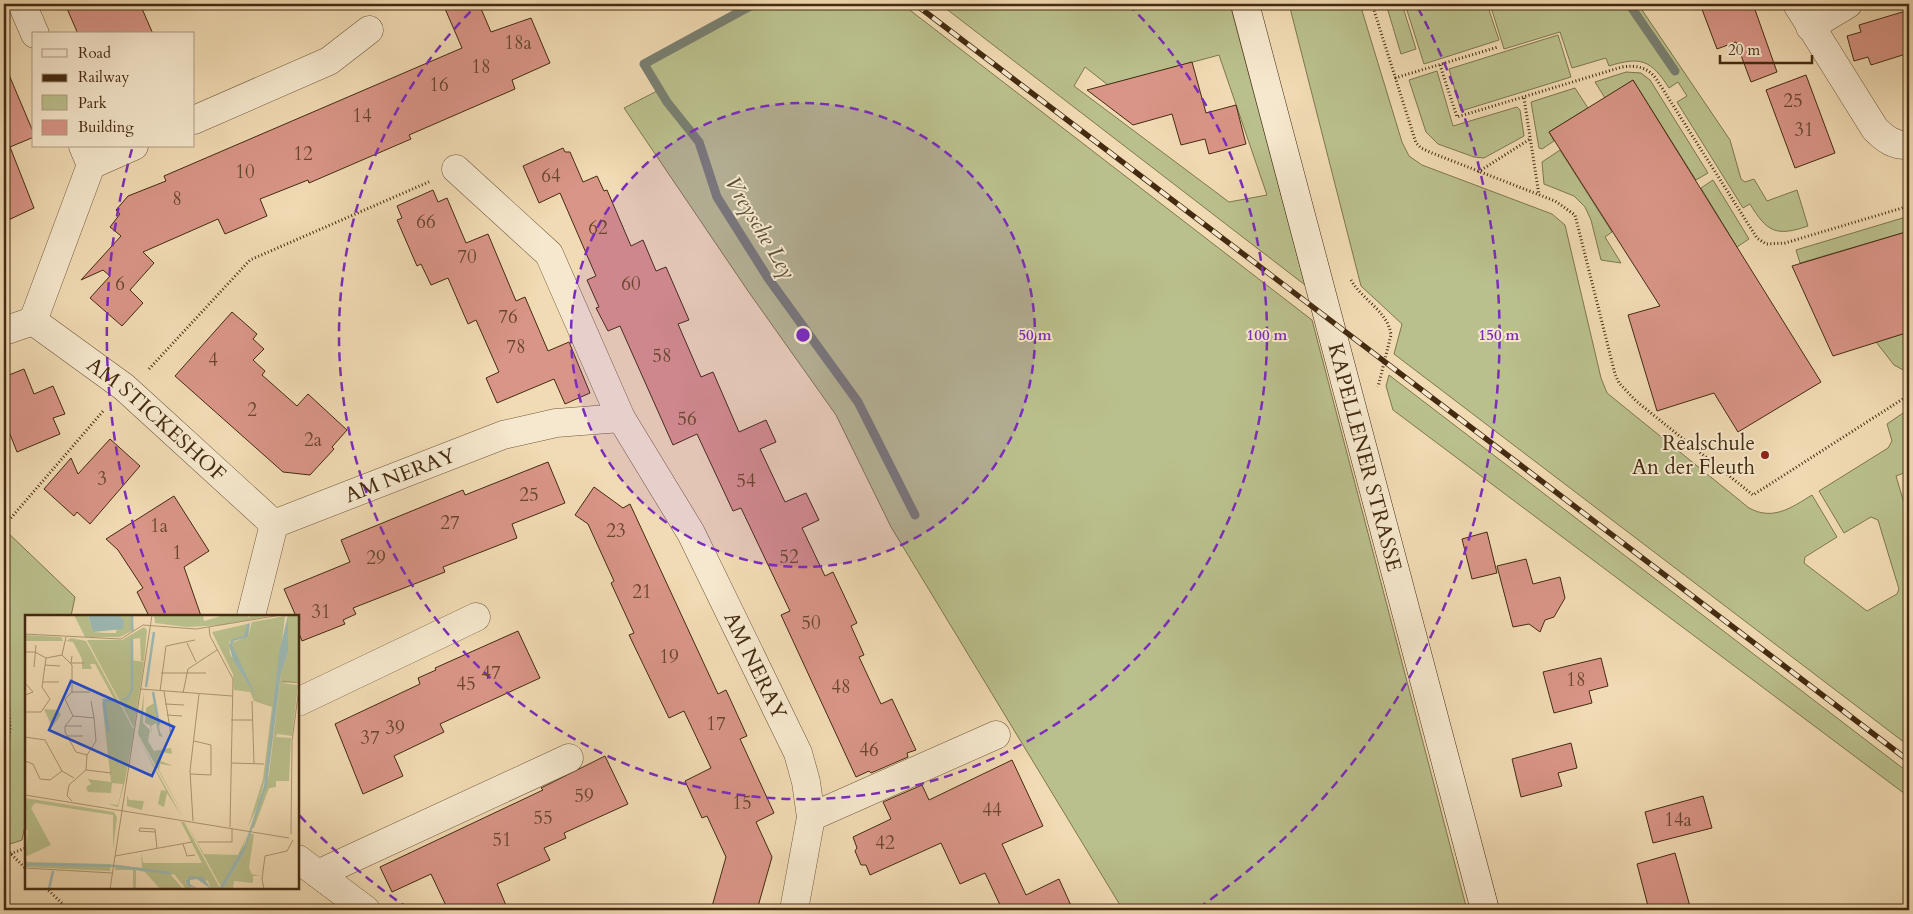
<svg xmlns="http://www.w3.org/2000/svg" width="1913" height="914" viewBox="0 0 1913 914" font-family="Cardo,serif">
<rect width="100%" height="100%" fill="#f1dbb4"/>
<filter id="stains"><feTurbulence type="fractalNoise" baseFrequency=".004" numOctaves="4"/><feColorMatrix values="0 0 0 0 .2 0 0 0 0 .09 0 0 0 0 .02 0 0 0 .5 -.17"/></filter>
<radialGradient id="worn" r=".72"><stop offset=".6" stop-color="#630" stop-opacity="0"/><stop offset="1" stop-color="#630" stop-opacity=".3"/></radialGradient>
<!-- green -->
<path fill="#bac08d" stroke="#7f764e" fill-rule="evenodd" d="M 749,4 L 902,4 L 1312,320 L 1467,910 L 1123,910 L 891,527 L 836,415 L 748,291 L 624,108 L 657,91 L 640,64 Z
M 940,4 L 1230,4 L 1305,285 ZM 1219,55 L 1267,195 L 1229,202 L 1074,86 L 1085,67 L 1108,85 Z
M 1289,4 L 1360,4 L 1402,142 L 1409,156 L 1422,165 L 1552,214 L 1565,225 L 1601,378 L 1607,393 L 1749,508 C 1773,521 1791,508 1812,495 L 1837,537 L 1805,557 L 1804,563 L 1867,611 L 1897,594 L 1899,589 L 1878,520 L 1871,517 L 1844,533 L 1819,491 L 1888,448 L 1892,441 L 1887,424 L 1909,409 L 1909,471 L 1896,476 L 1909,520 L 1909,746 L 1394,354 L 1402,324 L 1361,286 Z
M 1386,4 L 1402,4 L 1416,49 L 1401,54 Z
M 1405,4 L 1487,4 L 1499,40 L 1424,64 Z
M 1490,4 L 1638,4 L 1730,140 L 1741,179 L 1745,182 L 1754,179 L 1767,201 L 1797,190 L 1808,226 C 1776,237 1767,232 1750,204 L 1743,208 L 1677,102 L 1687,96 L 1678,82 L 1669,88 C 1651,60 1641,56 1609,66 L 1606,58 L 1572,68 L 1560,32 L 1504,49 Z
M 1558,35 L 1571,77 L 1461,111 L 1449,69 Z
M 1437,71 L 1453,126 L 1517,107 L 1520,110 L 1524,136 L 1484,158 L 1474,157 L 1438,144 L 1426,132 L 1409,80 Z
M 1626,72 L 1641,73 L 1650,80 L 1708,173 L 1696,180 L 1633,80 L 1605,98 L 1595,82 Z
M 1575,88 L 1588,108 L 1549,132 L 1554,141 L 1542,149 L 1539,148 L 1531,102 Z
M 1560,150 L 1612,232 L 1605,237 L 1621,263 L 1601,260 L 1591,220 L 1585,207 L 1574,196 L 1544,184 L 1542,162 Z
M 1713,180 L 1749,239 L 1737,247 L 1701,188 Z
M 1906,217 L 1909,231 L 1800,263 L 1796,250 Z
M 1909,332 L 1909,373 L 1894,365 L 1876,342 Z
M 1389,375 L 1909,773 L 1909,797 L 1393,410 L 1386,386 Z
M 4,529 L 75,597 L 71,616 L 26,616 L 26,820 L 22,840 L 10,844 L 4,837 Z"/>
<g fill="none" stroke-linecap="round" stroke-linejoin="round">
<!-- stream -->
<path stroke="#798072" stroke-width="9" d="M 754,4 L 644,64 L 667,102 L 699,142 L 717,197 L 768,278 L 858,402 L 915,515
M 1629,4 L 1675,71"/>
</g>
<!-- building -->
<path fill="#d99587" stroke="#442b10" d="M 65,4 L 140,4 L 153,34 L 78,34 Z
M 443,4 L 479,4 L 491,32 L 531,18 L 550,63 L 512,80 L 515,89 L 409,135 L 411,139 L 309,183 L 308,180 L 260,199 L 267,216 L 225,234 L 218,219 L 143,252 L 154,263 L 130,290 L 143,303 L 122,326 L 90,298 L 110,276 L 103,270 L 81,280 L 121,236 L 110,227 L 120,214 L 116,210 L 128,196 L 166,181 L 164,176 L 462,48 Z
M 1700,4 L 1753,4 L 1777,72 L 1751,82 L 1736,42 L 1717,49 Z
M 1909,10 L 1909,53 L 1871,65 L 1868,57 L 1854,61 L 1847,36 L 1861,32 L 1859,25 Z
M 1192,62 L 1206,113 L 1236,105 L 1246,144 L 1209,154 L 1205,139 L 1181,145 L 1172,114 L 1133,125 L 1087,90 Z
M 4,63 L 34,134 L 34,137 L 10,147 L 34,208 L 4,222 Z
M 1806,75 L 1835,153 L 1795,168 L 1766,90 Z
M 1633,80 L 1821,382 L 1738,432 L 1714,393 L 1657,411 L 1628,315 L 1660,306 L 1549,132 Z
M 563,148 L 565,152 L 570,152 L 583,182 L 597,176 L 604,191 L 607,190 L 631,246 L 643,240 L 656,271 L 666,267 L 689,320 L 678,324 L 701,377 L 713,372 L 739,432 L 766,420 L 776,442 L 760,449 L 785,502 L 806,493 L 819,520 L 802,528 L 825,576 L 833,572 L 857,623 L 851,626 L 864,655 L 859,657 L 881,704 L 892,699 L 916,750 L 907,753 L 908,757 L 871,773 L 869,771 L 856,777 L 781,615 L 790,611 L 741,508 L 733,511 L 697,434 L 673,445 L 620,326 L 608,331 L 596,308 L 599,307 L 587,280 L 596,276 L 560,193 L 539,203 L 523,166 Z
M 433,190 L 438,202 L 447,198 L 466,243 L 488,234 L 516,301 L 525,297 L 548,351 L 569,342 L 590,393 L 565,404 L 554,379 L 497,403 L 486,378 L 499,372 L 476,320 L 468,324 L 448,278 L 431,285 L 421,264 L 417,266 L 397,220 L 402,218 L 397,206 Z
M 1909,231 L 1909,332 L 1833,356 L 1792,266 Z
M 232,312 L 257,334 L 253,339 L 264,349 L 253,360 L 265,371 L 262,375 L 297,406 L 308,394 L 347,430 L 332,447 L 334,449 L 310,475 L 283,472 L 175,376 Z
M 24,369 L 34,394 L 53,386 L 65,414 L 53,418 L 60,434 L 17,452 L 4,419 L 4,377 Z
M 110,439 L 140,466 L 90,524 L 77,512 L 74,516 L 44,489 L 71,458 L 78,474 Z
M 548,462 L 565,503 L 512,524 L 517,538 L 443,567 L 445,572 L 353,608 L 356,614 L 343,620 L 345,624 L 302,641 L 298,631 L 298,616 L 292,616 L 295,614 L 284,589 L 350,562 L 341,540 L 463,490 L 465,495 Z
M 594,487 L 623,508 L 630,504 L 718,694 L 726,690 L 747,736 L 740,739 L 774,813 L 756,822 L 772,857 L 757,910 L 711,910 L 726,857 L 707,816 L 702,818 L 685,781 L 711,768 L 684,711 L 669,718 L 629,635 L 634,633 L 611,583 L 614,581 L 588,524 L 575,515 Z
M 174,496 L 209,551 L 184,567 L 201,616 L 149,616 L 137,592 L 143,588 L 118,550 L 106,539 Z
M 1487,532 L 1497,573 L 1472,579 L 1462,539 Z
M 1526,559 L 1533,584 L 1560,577 L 1565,598 L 1554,617 L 1545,620 L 1540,632 L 1529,624 L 1513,627 L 1497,566 Z
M 518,631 L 540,678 L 440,724 L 444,732 L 394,756 L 403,776 L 363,794 L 335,724 L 420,684 L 418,678 L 436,670 L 435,668 Z
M 1601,658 L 1608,686 L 1589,691 L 1592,703 L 1554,713 L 1543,672 Z
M 1571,743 L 1577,768 L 1558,773 L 1562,786 L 1521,797 L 1512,759 Z
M 605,756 L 628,804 L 564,833 L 566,838 L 544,848 L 550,860 L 497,884 L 508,910 L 448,910 L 431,874 L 392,892 L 380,867 L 543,790 L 541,788 Z
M 1012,760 L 1043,826 L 1002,844 L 1026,895 L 1059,879 L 1073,910 L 994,910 L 1001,907 L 985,873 L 960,884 L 941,843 L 870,875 L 866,865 L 861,865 L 855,851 L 857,848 L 853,837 L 891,819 L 883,802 L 922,785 L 929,800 Z
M 1703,796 L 1712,828 L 1653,843 L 1645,812 Z
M 1675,853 L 1691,910 L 1649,910 L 1637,864 Z"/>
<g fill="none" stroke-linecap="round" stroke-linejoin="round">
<defs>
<g id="street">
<path d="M 22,4 L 35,34"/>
<path d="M 1797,4 L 1875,129 C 1885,139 1894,146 1909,145"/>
<path d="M 1810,27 L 1848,4"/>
<path d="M 194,120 L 329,61 L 369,30"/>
<path id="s1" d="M 83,146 L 91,165 L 33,321 L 124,387 L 274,524"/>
<path d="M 91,165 L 134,146"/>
<path d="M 456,169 L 549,254 L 621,418"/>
<path d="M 4,331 L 33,321"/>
<path id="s2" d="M 251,616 L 274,524 L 503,435 L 556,423 L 621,418 L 691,533 L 798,753 L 806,782 L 811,817 L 794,910"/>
<path d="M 298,702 L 476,617"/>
<path d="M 811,817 L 996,735"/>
<path d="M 298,859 L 366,910"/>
<path d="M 318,874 L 569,758"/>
</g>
<g id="secondary">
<path id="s3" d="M 1245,4 L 1485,910"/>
</g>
</defs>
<!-- street casing -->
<use href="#street" stroke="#6f5739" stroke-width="29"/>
<!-- secondary casing -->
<use href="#secondary" stroke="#442b10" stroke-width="29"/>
<!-- path -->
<path stroke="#442b10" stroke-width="3" stroke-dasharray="1 2.5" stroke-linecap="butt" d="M 1372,4 L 1416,143 L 1421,148 L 1432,153 L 1555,201 L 1575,215 L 1615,374 L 1619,383 L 1636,401 L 1753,495 L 1909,395
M 1440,65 L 1457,117 L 1622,67 C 1637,65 1648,67 1657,80 L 1757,238 L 1766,244 L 1785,243 L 1909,206
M 1395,78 L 1498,47
M 1524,98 L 1539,195
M 1478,172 L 1530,139
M 1351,280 C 1362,300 1388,311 1391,335 L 1378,387
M 149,369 L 250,260 L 431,181
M 4,526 L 104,410
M 4,634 L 10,728 L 4,781
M 4,847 L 26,869
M 4,856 L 26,848
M 46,888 L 69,910"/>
<!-- street -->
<use href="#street" stroke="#f6e8ce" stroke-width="28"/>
<!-- secondary -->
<use href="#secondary" stroke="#f6e8ce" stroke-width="28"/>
<defs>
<path id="rail" d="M 915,4 L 1909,761"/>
</defs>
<!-- rail casing -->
<use href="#rail" stroke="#442b10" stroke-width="5.5"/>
<!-- rail -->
<use href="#rail" stroke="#f6e8ce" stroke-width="4" stroke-dasharray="11" stroke-linecap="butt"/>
</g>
<!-- distance rings -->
<circle cx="803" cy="335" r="232" fill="#7b2cbf" fill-opacity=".12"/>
<g fill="none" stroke="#7b2cbf" stroke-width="2.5" stroke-dasharray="9 6">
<circle cx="803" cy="335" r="232"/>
<path d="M1128 4A464 464 0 1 1 478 4"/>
<path d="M409 909A696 696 0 0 1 298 814M165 613A696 696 0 0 1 132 149M1418 8A696 696 0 0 1 1197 909"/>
</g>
<!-- markers -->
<circle fill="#8f2418" stroke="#f6e8ce" stroke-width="2" cx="1765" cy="455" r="5"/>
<g text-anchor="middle" stroke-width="4" stroke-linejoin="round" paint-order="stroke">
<!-- number labels -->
<g font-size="19" fill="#69462e">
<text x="518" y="49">18a</text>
<text x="481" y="73">18</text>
<text x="439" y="91">16</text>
<text x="1793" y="107">25</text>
<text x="362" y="122">14</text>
<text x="1804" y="136">31</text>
<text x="303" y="160">12</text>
<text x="245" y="178">10</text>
<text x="551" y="182">64</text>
<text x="177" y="205">8</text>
<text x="426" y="228">66</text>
<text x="598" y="234">62</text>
<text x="467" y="263">70</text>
<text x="120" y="290">6</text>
<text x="631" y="290">60</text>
<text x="508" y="323">76</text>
<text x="516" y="353">78</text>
<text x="662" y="362">58</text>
<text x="213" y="366">4</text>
<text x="252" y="416">2</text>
<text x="687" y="425">56</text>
<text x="313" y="446">2a</text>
<text x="102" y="485">3</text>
<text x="746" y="487">54</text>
<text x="529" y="501">25</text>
<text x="450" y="529">27</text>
<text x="159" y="532">1a</text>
<text x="616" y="537">23</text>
<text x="177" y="559">1</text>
<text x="789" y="563">52</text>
<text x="376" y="564">29</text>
<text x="642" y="598">21</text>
<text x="321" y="618">31</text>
<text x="811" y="629">50</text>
<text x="669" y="663">19</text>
<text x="491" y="679">47</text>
<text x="1576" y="686">18</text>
<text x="466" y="690">45</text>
<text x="841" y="693">48</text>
<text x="716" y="730">17</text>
<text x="395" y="734">39</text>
<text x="370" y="744">37</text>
<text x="869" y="756">46</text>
<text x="584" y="802">59</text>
<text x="742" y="809">15</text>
<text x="992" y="816">44</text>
<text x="543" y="824">55</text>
<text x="1678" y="826">14a</text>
<text x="502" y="846">51</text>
<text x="885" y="849">42</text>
</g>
<!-- street labels -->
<g font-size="21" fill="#442b10" stroke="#f6e8ce">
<text dy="7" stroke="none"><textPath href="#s1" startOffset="345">AM STICKESHOF</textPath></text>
<text dy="7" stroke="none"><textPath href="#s3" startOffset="469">KAPELLENER STRASSE</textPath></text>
<text dy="7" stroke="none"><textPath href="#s2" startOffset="230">AM NERAY</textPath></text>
<text dy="7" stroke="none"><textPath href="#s2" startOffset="742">AM NERAY</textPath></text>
</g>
<!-- poi labels -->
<g font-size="21" fill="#442b10" stroke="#f6e8ce" text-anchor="end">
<text x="1755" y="450">Realschule<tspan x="1755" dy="24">An der Fleuth</tspan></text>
</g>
<!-- water labels -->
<g font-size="22" font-style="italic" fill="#5a4e39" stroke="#f6e8ce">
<text transform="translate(761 227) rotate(59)" y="8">Vreysche Ley</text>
</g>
</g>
<!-- overview -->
<g transform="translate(25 615)">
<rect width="274" height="274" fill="#f1dbb4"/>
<path d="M 49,0 L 63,0 L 68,17 L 80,18 L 91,18 L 94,0 L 106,0 L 109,15 L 95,22 L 60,22 ZM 129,0 L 178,0 L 179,6 L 199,0 L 224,0 L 223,3 L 227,0 L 249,0 L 199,10 L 162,12 L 130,8 ZM 274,0 L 274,67 L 257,68 L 273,70 L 267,121 L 252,119 L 251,122 L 266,123 L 264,166 L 251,166 L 251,172 L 244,173 L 229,213 L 226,213 L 244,160 L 256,58 L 263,38 L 263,1 ZM 260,1 L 240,164 L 234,188 L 223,212 L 238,164 L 247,92 L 229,86 L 225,77 L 209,75 L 208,59 L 187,17 L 222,9 L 220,21 L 204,27 L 205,39 L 232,83 L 208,39 L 207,28 L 223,21 L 227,7 ZM 119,12 L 122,15 L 119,46 L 116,46 L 115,23 L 108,24 L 106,45 L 119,47 L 109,113 L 62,25 L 97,25 ZM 0,20 L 36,22 L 38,26 L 0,26 ZM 46,23 L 61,26 L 109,115 L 100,166 L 93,192 L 83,189 L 93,190 L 98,169 L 87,168 L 86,178 L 63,177 L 61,172 L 66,169 L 63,164 L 86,167 L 77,87 L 89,84 L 70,49 L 65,49 L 67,54 L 57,54 L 57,44 L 48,27 L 41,26 ZM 119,77 L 118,108 L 125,115 L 123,126 L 129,136 L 146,133 L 147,139 L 142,138 L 143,134 L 142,138 L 137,137 L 136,146 L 148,151 L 135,149 L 134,155 L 160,203 L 113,119 ZM 129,77 L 135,117 L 138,122 L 134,121 L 131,108 L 126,111 L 127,119 L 125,110 L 120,108 L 121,93 L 129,88 ZM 19,94 L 33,95 L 36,100 L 27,112 ZM 112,120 L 157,202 L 142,178 L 139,192 L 133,189 L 136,175 L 141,176 ZM 102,180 L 104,185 L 119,186 L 117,195 L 102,191 ZM 0,183 L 89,197 L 92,202 L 88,234 L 88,200 L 10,188 L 6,193 L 26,230 L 0,242 L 3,216 L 0,213 ZM 156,207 L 159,207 L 195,273 L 186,274 L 183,266 L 169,262 L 161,264 L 160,268 L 168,274 L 161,274 L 149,259 L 146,260 L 158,274 L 135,274 L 120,257 L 111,255 L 111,274 L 108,274 L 108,255 L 90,255 L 91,250 L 117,253 L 116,237 L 118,248 L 177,248 ZM 161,208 L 179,239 L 213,240 L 223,218 L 216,237 L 196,272 ZM 225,219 L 229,219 L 224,253 L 227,259 L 235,261 L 228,261 L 228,268 L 209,266 L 208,274 L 198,274 L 219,238 ZM 0,244 L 2,247 L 86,249 L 85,256 L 0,252 Z" fill="#bac08d"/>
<path d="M 63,0 L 94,0 L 99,6 L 98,14 L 68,17 ZM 263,0 L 263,38 L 256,58 L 242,170 L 219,238 L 198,274 L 194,274 L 220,229 L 239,171 L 254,38 ZM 225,8 L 223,22 L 209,26 L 207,30 L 232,83 L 208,45 L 204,30 L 207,24 L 219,21 L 222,9 ZM 165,261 L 178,262 L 186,274 L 172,264 L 165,265 L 165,269 L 173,274 L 163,271 L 160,266 Z" fill="#9cb9b4"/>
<path fill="none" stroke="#9cb9b4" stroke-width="2.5" d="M 107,16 L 107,0M 121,72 L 129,17M 128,77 L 134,110M 97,84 L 102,84 L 107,75 L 107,24M 83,116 L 79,85 L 92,86M 0,249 L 90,251 L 145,258M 24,274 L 28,256"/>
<path fill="none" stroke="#ac9572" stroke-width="1" d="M 184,12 L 185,21 L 208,64 L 205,212M 0,19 L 96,24 L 118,10 L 171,14 L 256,0M 162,28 L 171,47M 0,37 L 10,37 L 21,43M 37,40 L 47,50 L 47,77 L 40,84 L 48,101M 37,40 L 41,22M 47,41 L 46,48 L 59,48M 20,50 L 35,51M 9,52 L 11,30M 136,58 L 181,58M 257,66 L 274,68M 18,67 L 34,67M 0,68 L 8,77 L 0,80M 116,74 L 207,81M 135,76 L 141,31 L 170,25M 139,76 L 146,120M 47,77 L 65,77M 158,78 L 163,54 L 192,35M 25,84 L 17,72 L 21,43 L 37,40M 66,86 L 69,103M 227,86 L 229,149M 140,89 L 159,90M 0,97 L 16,97 L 25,84M 142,100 L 157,101M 206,105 L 228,105M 40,111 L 57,111M 42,121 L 58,121M 0,122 L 20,125 L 37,156 L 49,163M 0,146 L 8,149 L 15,164 L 25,165 L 37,156M 206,148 L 239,149M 61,155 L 86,158M 165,159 L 186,160 L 186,130 L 169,126M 0,180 L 264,223M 47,186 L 42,181 L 44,170 L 61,155 L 62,140 L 71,126 L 69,103 L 48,101 L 40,111 L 40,117 L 51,137 L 62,140M 168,206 L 165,156 L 174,79M 130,217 L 114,216 L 115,213 L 130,214 L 132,234M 266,219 L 267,126 L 274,73M 173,227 L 207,227 L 207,213M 158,229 L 162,241 L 170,240M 90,241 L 167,227M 0,253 L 87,258M 85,274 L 127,0M 239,274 L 237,264 L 240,241 L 262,236 L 268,225"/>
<path fill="#1d4ed8" fill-opacity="0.15" stroke="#1d4ed8" stroke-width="2.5" d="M 46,66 L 149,112 L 127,161 L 24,115 Z"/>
<rect width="274" height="274" fill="none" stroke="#442b10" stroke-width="2.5"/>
</g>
<circle cx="803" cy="335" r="8" fill="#7b2cbf" stroke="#f6e8ce" stroke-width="2.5"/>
<g font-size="15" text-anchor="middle" font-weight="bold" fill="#7b2cbf" stroke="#f6e8ce" stroke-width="4" stroke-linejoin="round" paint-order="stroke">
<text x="1035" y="340">50 m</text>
<text x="1267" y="340">100 m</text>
<text x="1499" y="340">150 m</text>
</g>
<!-- margin -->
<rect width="1913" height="914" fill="none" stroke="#f1dbb4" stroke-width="20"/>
<rect x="5" y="5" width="1903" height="904" fill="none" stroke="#442b10" stroke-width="2.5"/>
<rect x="10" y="10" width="1893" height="894" fill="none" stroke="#442b10"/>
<!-- legend -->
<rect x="32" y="32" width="162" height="115" fill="#f6e8ce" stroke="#af9c82"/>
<rect x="42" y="49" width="25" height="8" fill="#f6e8ce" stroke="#af9c82"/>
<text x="78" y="58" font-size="15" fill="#442b10">Road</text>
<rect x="42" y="74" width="25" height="8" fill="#442b10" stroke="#af9c82"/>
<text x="78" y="82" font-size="15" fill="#442b10">Railway</text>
<rect x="42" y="95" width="25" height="15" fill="#bac08d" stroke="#af9c82"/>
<text x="78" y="108" font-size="15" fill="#442b10">Park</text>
<rect x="42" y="120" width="25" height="15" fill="#d99587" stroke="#af9c82"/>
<text x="78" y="132" font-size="15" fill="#442b10">Building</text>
<!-- scale -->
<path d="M1720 55v8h92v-8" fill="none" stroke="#442b10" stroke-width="2.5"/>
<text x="1728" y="55" font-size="15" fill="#442b10" stroke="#f6e8ce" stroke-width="4" paint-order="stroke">20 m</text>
<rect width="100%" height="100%" filter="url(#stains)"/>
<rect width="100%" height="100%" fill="url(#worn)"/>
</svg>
